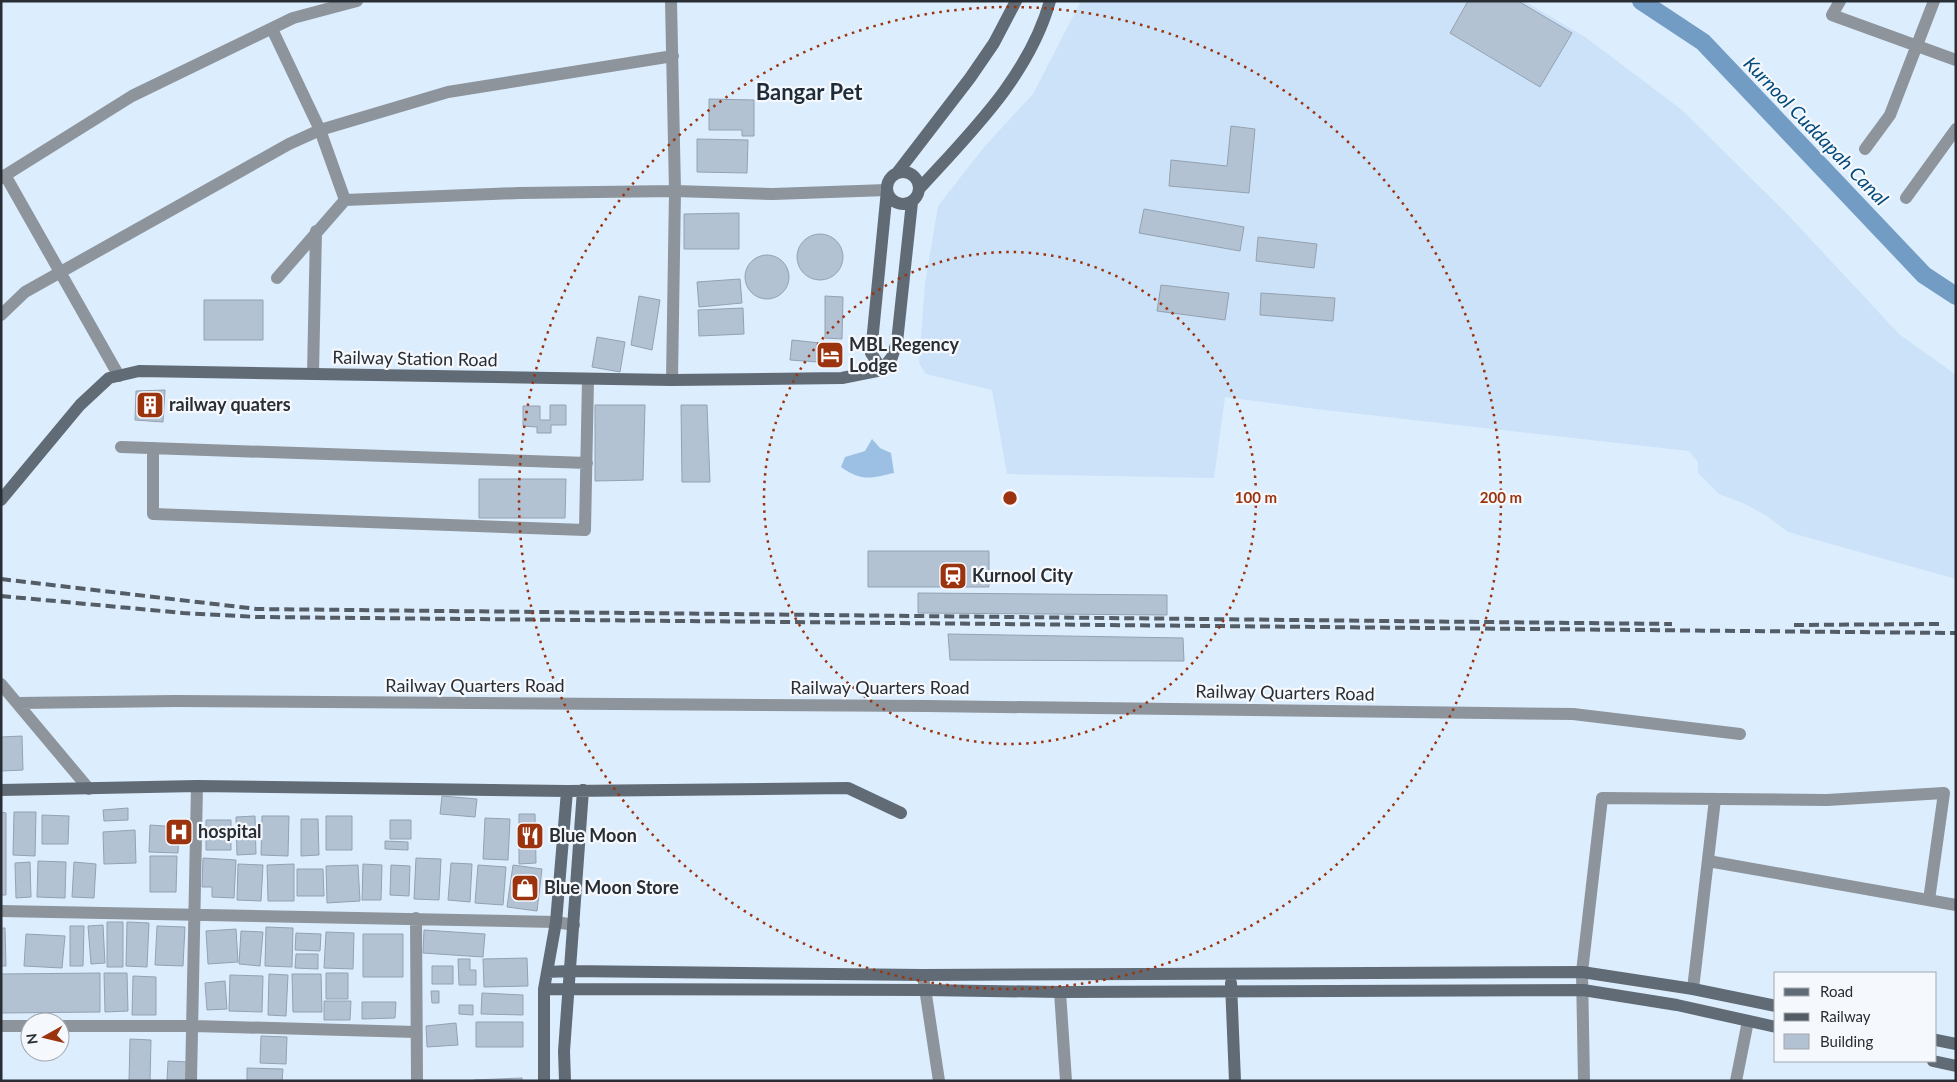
<svg xmlns="http://www.w3.org/2000/svg" width="1957" height="1082" viewBox="0 0 1957 1082" font-family="Lato,sans-serif">
<rect width="100%" height="100%" fill="#dcedfe"/>
<!-- built -->
<path fill="#cce2f8" d="M 1081,1 L 1524,1 L 1585,37 L 1682,110 L 1789,216 L 1899,334 L 1956,375 L 1956,579 L 1788,532 L 1767,516 L 1745,504 L 1719,494 L 1698,473 L 1698,462 L 1689,451 L 1316,409 L 1225,397 L 1214,478 L 1007,474 L 992,390 L 926,374 L 919,363 L 925,284 L 938,206 L 984,147 L 1033,94 Z"/>
<!-- green -->
<path fill="#9bc0e4" d="M 872,439 L 880,448 L 891,453 L 894,473 C 871,478 862,482 841,467 L 845,457 L 865,451 Z"/>
<g fill="none" stroke-linecap="round" stroke-linejoin="round">
<!-- canal -->
<path stroke="#729cc4" stroke-width="18" d="M 1641,1 L 1703,42 L 1924,275 L 1956,296"/>
</g>
<!-- building -->
<path fill="#b2c2d2" stroke="#93a2b2" d="M 1468,1 L 1518,1 L 1572,33 L 1540,87 L 1450,33 Z
M 709,99 L 754,100 L 754,136 L 742,136 L 742,130 L 709,130 Z
M 1231,126 L 1255,129 L 1249,193 L 1169,186 L 1171,160 L 1227,166 Z
M 697,139 L 748,140 L 747,173 L 697,172 Z
M 1144,209 L 1244,227 L 1240,251 L 1139,233 Z
M 739,213 L 739,249 L 684,249 L 684,214 Z
M797 257a23 23 0 1 1 46 0a23 23 0 1 1-46 0Z
M 1258,237 L 1317,244 L 1314,268 L 1256,261 Z
M745 277a22 22 0 1 1 44 0a22 22 0 1 1-44 0Z
M 740,279 L 742,303 L 699,307 L 697,282 Z
M 1161,285 L 1229,293 L 1225,320 L 1157,311 Z
M 1261,293 L 1335,298 L 1333,321 L 1260,315 Z
M 639,296 L 660,300 L 652,350 L 631,345 Z
M 825,296 L 843,297 L 842,339 L 825,338 Z
M 204,300 L 263,300 L 263,340 L 204,340 Z
M 743,308 L 744,334 L 699,336 L 698,310 Z
M 597,337 L 625,342 L 620,372 L 592,367 Z
M 792,340 L 820,343 L 818,362 L 790,360 Z
M 823,346 L 838,347 L 838,364 L 822,364 Z
M 165,390 L 163,422 L 135,420 L 136,391 Z
M 550,405 L 566,405 L 566,425 L 551,425 L 551,433 L 537,433 L 537,427 L 523,426 L 523,406 L 540,406 L 540,420 L 550,420 Z
M 595,405 L 645,405 L 643,480 L 595,481 Z
M 681,405 L 707,405 L 710,482 L 682,482 Z
M 479,479 L 566,479 L 565,518 L 479,518 Z
M 868,551 L 989,551 L 989,587 L 868,587 Z
M 918,593 L 1167,595 L 1167,615 L 918,613 Z
M 948,634 L 1183,638 L 1184,661 L 950,660 Z
M 22,736 L 23,770 L 1,771 L 1,737 Z
M 442,796 L 477,799 L 475,817 L 440,814 Z
M 128,808 L 128,820 L 104,821 L 103,810 Z
M 1,812 L 6,813 L 6,895 L 1,895 Z
M 14,812 L 36,812 L 35,856 L 13,855 Z
M 519,814 L 535,814 L 536,863 L 519,864 Z
M 42,815 L 69,816 L 68,844 L 42,844 Z
M 255,816 L 256,854 L 237,855 L 236,817 Z
M 262,816 L 289,816 L 288,856 L 261,855 Z
M 326,816 L 352,816 L 352,850 L 326,850 Z
M 485,818 L 510,819 L 508,860 L 483,859 Z
M 301,819 L 318,819 L 319,855 L 301,856 Z
M 206,820 L 231,820 L 231,850 L 206,850 Z
M 390,820 L 411,820 L 411,839 L 390,839 Z
M 150,825 L 179,827 L 178,853 L 149,852 Z
M 135,830 L 136,863 L 104,864 L 103,832 Z
M 385,841 L 408,842 L 408,850 L 385,849 Z
M 150,856 L 177,856 L 176,892 L 150,892 Z
M 203,858 L 236,860 L 234,898 L 212,897 L 212,887 L 202,887 Z
M 416,858 L 441,859 L 439,900 L 414,899 Z
M 38,861 L 66,862 L 65,898 L 37,897 Z
M 30,862 L 31,897 L 16,898 L 15,863 Z
M 74,862 L 96,864 L 94,898 L 72,897 Z
M 451,863 L 472,864 L 470,902 L 448,900 Z
M 238,864 L 263,865 L 261,901 L 237,900 Z
M 294,864 L 294,901 L 268,901 L 267,865 Z
M 363,864 L 382,865 L 381,900 L 362,900 Z
M 358,865 L 360,901 L 327,903 L 326,866 Z
M 391,865 L 410,866 L 409,896 L 390,895 Z
M 478,865 L 506,867 L 503,905 L 475,903 Z
M 513,865 L 542,869 L 537,911 L 507,907 Z
M 297,869 L 323,869 L 324,896 L 297,896 Z
M 107,922 L 123,922 L 123,967 L 107,967 Z
M 127,922 L 149,923 L 147,967 L 126,966 Z
M 103,925 L 105,963 L 91,964 L 88,926 Z
M 70,926 L 84,926 L 83,966 L 70,966 Z
M 157,926 L 185,927 L 183,966 L 155,965 Z
M 266,927 L 293,928 L 292,967 L 265,966 Z
M 1,928 L 5,928 L 6,966 L 1,966 Z
M 236,929 L 238,962 L 208,964 L 206,931 Z
M 424,930 L 485,934 L 483,957 L 423,953 Z
M 241,931 L 263,932 L 260,966 L 239,964 Z
M 326,932 L 354,933 L 353,969 L 324,968 Z
M 296,933 L 321,934 L 320,951 L 295,950 Z
M 26,934 L 65,936 L 62,968 L 24,966 Z
M 363,934 L 403,934 L 403,977 L 363,977 Z
M 296,954 L 318,954 L 318,969 L 295,968 Z
M 527,958 L 528,986 L 484,987 L 483,959 Z
M 458,959 L 470,959 L 470,970 L 476,970 L 476,985 L 459,985 Z
M 432,966 L 453,966 L 453,984 L 432,984 Z
M 100,973 L 100,1012 L 1,1013 L 1,974 Z
M 104,973 L 127,973 L 128,1011 L 105,1012 Z
M 326,973 L 348,973 L 348,999 L 326,999 Z
M 269,974 L 288,975 L 286,1016 L 268,1015 Z
M 292,974 L 321,974 L 322,1012 L 293,1012 Z
M 230,975 L 263,976 L 262,1012 L 229,1011 Z
M 133,976 L 156,977 L 156,1015 L 132,1015 Z
M 225,981 L 227,1009 L 207,1010 L 205,983 Z
M 431,991 L 439,991 L 439,1003 L 432,1003 Z
M 482,993 L 523,995 L 523,1015 L 481,1014 Z
M 324,1001 L 351,1001 L 350,1020 L 324,1020 Z
M 362,1002 L 396,1002 L 395,1018 L 362,1019 Z
M 459,1005 L 473,1005 L 473,1015 L 459,1014 Z
M 476,1022 L 523,1022 L 523,1047 L 476,1047 Z
M 456,1023 L 458,1045 L 427,1047 L 426,1026 Z
M 261,1036 L 287,1037 L 286,1064 L 260,1063 Z
M 130,1039 L 151,1040 L 150,1081 L 129,1081 Z
M 168,1061 L 188,1062 L 187,1081 L 167,1081 Z
M 247,1068 L 283,1069 L 282,1081 L 247,1081 Z
M 522,1078 L 522,1081 L 474,1081 L 474,1080 Z"/>
<g fill="none" stroke-linecap="round" stroke-linejoin="round">
<!-- street -->
<path stroke="#8d949b" stroke-width="12" d="M 671,1 L 675,191 L 672,380
M 1840,1 L 1832,15 L 1956,60
M 272,29 L 320,130 L 345,200
M 1865,149 L 1890,115 L 1934,1
M 5,175 L 119,376
M 1,178 L 132,96 L 293,18 L 357,1
M 1906,198 L 1956,129
M 277,278 L 345,200 L 519,193 L 675,191 L 773,194 L 887,190
M 1,315 L 25,292 L 289,144 L 320,130 L 448,92 L 673,56
M 313,374 L 316,231
M 121,447 L 587,463
M 153,448 L 153,514 L 585,530 L 588,379
M 1,684 L 89,789
M 18,703 L 175,701 L 927,706 L 1573,714 L 1740,734
M 1708,861 L 1956,905
M 1,911 L 556,922 L 574,925
M 416,918 L 417,1081
M 923,975 L 939,1081
M 1693,989 L 1715,799
M 1060,992 L 1066,1081
M 1,1026 L 30,1026
M 60,1026 L 194,1026 L 416,1032
M 191,1081 L 197,786
M 1584,1081 L 1582,972 L 1602,798 L 1827,800 L 1944,793 L 1929,900
M 1736,1081 L 1748,1021"/>
<!-- secondary -->
<path stroke="#616b75" stroke-width="12" d="M887 188a16 16 0 1 1 32 0a16 16 0 1 1-32 0Z
M 897,173 L 970,78 L 994,43 L 1016,1
M 920,188 C 971,132 1029,76 1050,1
M 882,370 L 871,353 L 887,190
M 1,500 L 80,405 L 109,378 L 139,371 L 672,380 L 842,378 L 882,370 L 892,357 L 897,342 L 912,202
M 1,790 L 197,786 L 567,791 L 848,788 L 901,813
M 547,972 L 569,971 L 923,975 L 1582,972 L 1693,989 L 1776,1006
M 1231,983 L 1235,1081
M 544,989 L 925,990 L 1060,992 L 1583,990 L 1677,1005 L 1776,1027
M 1936,1040 L 1956,1044
M 1933,1061 L 1956,1066
M 544,1081 L 544,989 L 556,922 L 567,791
M 565,1081 L 564,1051 L 583,790"/>
<!-- rail -->
<path stroke="#545d66" stroke-width="4" stroke-dasharray="10 5" stroke-linecap="butt" d="M 1,579 L 257,609 L 1672,624
M 1,596 L 183,613 L 257,617 L 1956,633
M 1794,625 L 1940,624"/>
</g>
<!-- distance rings -->
<g fill="none" stroke="#9a330e" stroke-width="2.5" stroke-dasharray="2.5 5">
<circle cx="1010" cy="498" r="246"/>
<circle cx="1010" cy="498" r="491"/>
</g>
<!-- icons -->
<defs>
<symbol id="hotel-square" viewBox="-11 -11 22 22"><rect x="-9" y="-9" width="18" height="18" rx="4" fill="#9a330e" stroke="#f5f8fc"/><path d="M-6-4.5h1.5V1H6V5H4.5V3h-9V5H-6ZM-4 0a1.8 1.8 0 1 1 3.6 0ZM.5 0V-2.5h3Q6-2.5 6 0Z" fill="#fff"/></symbol>
<symbol id="building-square" viewBox="-11 -11 22 22"><rect x="-9" y="-9" width="18" height="18" rx="4" fill="#9a330e" stroke="#f5f8fc"/><path d="M-4-6H4V6H1V3H-1V6H-4ZM-2.5-4.3h1.7v1.8h-1.7ZM.8-4.3h1.7v1.8H.8ZM-2.5-1h1.7V.8h-1.7ZM.8-1h1.7V.8H.8Z" fill="#fff"/></symbol>
<symbol id="station-square" viewBox="-11 -11 22 22"><rect x="-9" y="-9" width="18" height="18" rx="4" fill="#9a330e" stroke="#f5f8fc"/><path d="M-3-6H3Q5-6 5-4V2Q5 4 3 4L4.5 6H3L1.5 4h-3L-3 6H-4.5L-3 4Q-5 4-5 2V-4Q-5-6-3-6ZM-3.5-4v3h7v-3ZM-3.5 1v1.5H-2V1ZM2 1v1.5H3.5V1Z" fill="#fff"/></symbol>
<symbol id="hospital-square" viewBox="-11 -11 22 22"><rect x="-9" y="-9" width="18" height="18" rx="4" fill="#9a330e" stroke="#f5f8fc"/><path d="M-5-5h3v3.5h4V-5h3V5h-3V1.5h-4V5h-3Z" fill="#fff"/></symbol>
<symbol id="restaurant-square" viewBox="-11 -11 22 22"><rect x="-9" y="-9" width="18" height="18" rx="4" fill="#9a330e" stroke="#f5f8fc"/><path d="M-5-6h1v4h1v-4h1v4h1v-4h1v5L-1.5 .5V6h-2V.5L-5-1ZM5-6V6H3V1.5H1.5Q1.5-4 5-6Z" fill="#fff"/></symbol>
<symbol id="shop-square" viewBox="-11 -11 22 22"><rect x="-9" y="-9" width="18" height="18" rx="4" fill="#9a330e" stroke="#f5f8fc"/><path d="M-5-2.5h2.3a2.7 3.5 0 0 1 5.4 0H5L5.5 6h-11ZM-1.5-2.5h3a1.5 2.3 0 0 0-3 0Z" fill="#fff"/></symbol>
</defs>
<g fill-rule="evenodd">
<use href="#hotel-square" x="814" y="339" width="32" height="32"/>
<use href="#building-square" x="134" y="389" width="32" height="32"/>
<use href="#station-square" x="937" y="560" width="32" height="32"/>
<use href="#hospital-square" x="163" y="816" width="32" height="32"/>
<use href="#restaurant-square" x="514" y="820" width="32" height="32"/>
<use href="#shop-square" x="509" y="872" width="32" height="32"/>
</g>
<g text-anchor="middle" stroke-width="4.5" stroke-linejoin="round" paint-order="stroke">
<!-- poi labels -->
<g font-size="18" font-weight="bold" fill="#282e34" stroke="#f5f8fc" text-anchor="start">
<text x="849" y="351">MBL Regency<tspan x="849" dy="21">Lodge</tspan></text>
<text x="169" y="411">railway quaters</text>
<text x="972" y="582">Kurnool City</text>
<text x="198" y="838">hospital</text>
<text x="549" y="842">Blue Moon</text>
<text x="544" y="894">Blue Moon Store</text>
</g>
<!-- street labels -->
<g font-size="18" fill="#282e34" stroke="#f5f8fc">
<text transform="translate(415 359) rotate(1)" y="6">Railway Station Road</text>
<text x="475" y="692">Railway Quarters Road</text>
<text x="880" y="694">Railway Quarters Road</text>
<text transform="translate(1285 693) rotate(1)" y="6">Railway Quarters Road</text>
</g>
<!-- water labels -->
<g font-size="19" font-style="italic" fill="#02497c" stroke="#f5f8fc">
<text transform="translate(1816 131) rotate(46)" y="7">Kurnool Cuddapah Canal</text>
</g>
<!-- district labels -->
<g font-size="22" font-weight="bold" fill="#1e2b38" stroke="#f5f8fc">
<text x="809" y="100">Bangar Pet</text>
</g>
</g>
<circle cx="1010" cy="498" r="8" fill="#9a330e" stroke="#f5f8fc" stroke-width="2.5"/>
<g font-size="15" text-anchor="middle" font-weight="bold" fill="#9a330e" stroke="#f5f8fc" stroke-width="4.5" stroke-linejoin="round" paint-order="stroke">
<text x="1256" y="503">100 m</text>
<text x="1501" y="503">200 m</text>
</g>
<!-- border -->
<rect width="1957" height="1082" fill="none" stroke="#282e34" stroke-width="5"/>
<!-- legend -->
<rect x="1774" y="972" width="162" height="90" fill="#f5f8fc" stroke="#a3a7ac"/>
<rect x="1784" y="988" width="25" height="8" fill="#616b75" stroke="#a3a7ac"/>
<text x="1820" y="997" font-size="15" fill="#282e34">Road</text>
<rect x="1784" y="1013" width="25" height="8" fill="#545d66" stroke="#a3a7ac"/>
<text x="1820" y="1022" font-size="15" fill="#282e34">Railway</text>
<rect x="1784" y="1034" width="25" height="15" fill="#b2c2d2" stroke="#a3a7ac"/>
<text x="1820" y="1047" font-size="15" fill="#282e34">Building</text>
<!-- north arrow -->
<g transform="translate(45 1037) rotate(262)"><circle r="24" fill="#f5f8fc" stroke="#a3a7ac"/>
<path d="M0-4L9 19L0 12L-9 19Z" fill="#9a330e"/>
<text y="-8" font-size="14" font-weight="bold" text-anchor="middle" fill="#282e34">N</text>
</g>
</svg>
